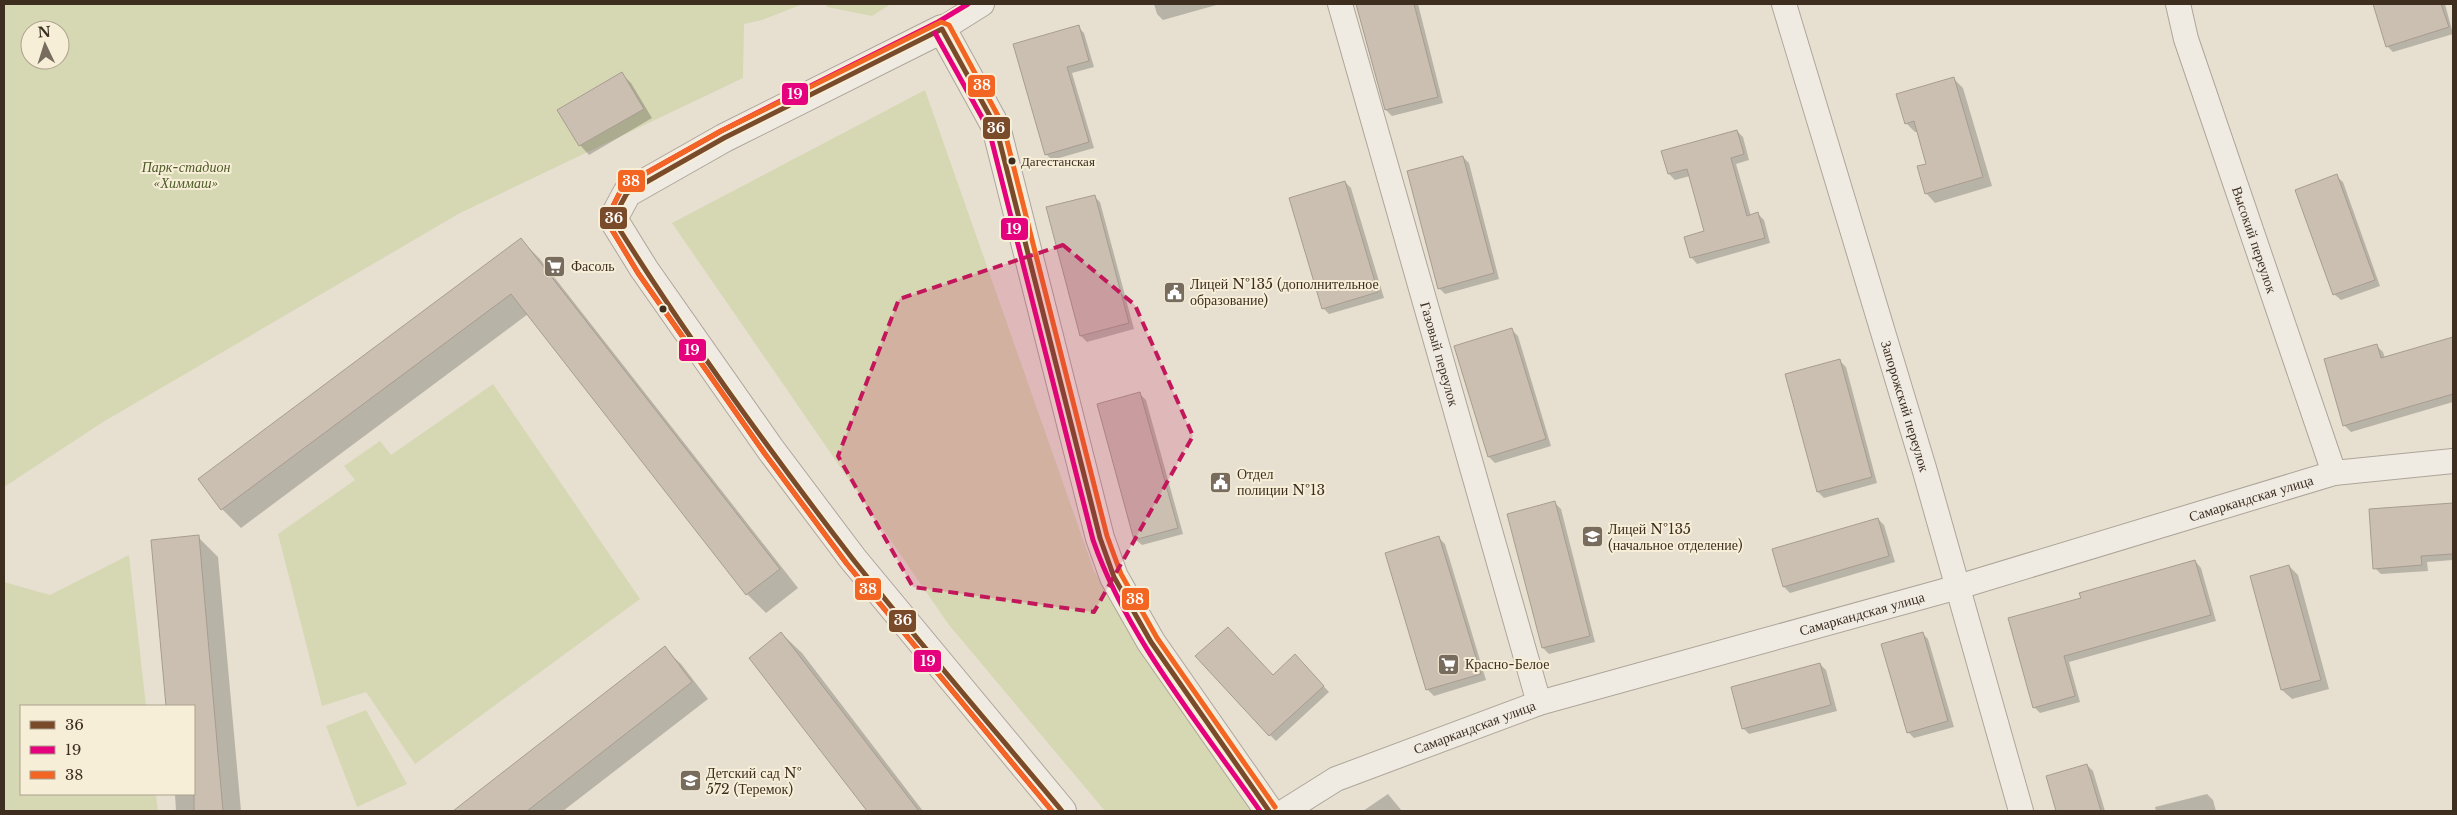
<svg xmlns="http://www.w3.org/2000/svg" width="2457" height="815" viewBox="0 0 2457 815" font-family="'Libre Baskerville',serif">
<rect width="100%" height="100%" fill="#e7e0d1"/>
<!-- green -->
<path fill="#d6d7b3" fill-rule="evenodd" d="M 4,4 L 803,4 L 762,20 L 744,24 L 743,78 L 460,213 L 103,422 L 4,487 ZM 30,30 L 60,30 L 60,60 L 30,60 Z
M 826,4 L 891,4 L 872,16 L 827,7 Z
M 925,90 L 1094,571 L 1260,811 L 1105,811 L 949,625 L 672,223 Z
M 493,384 L 640,599 L 415,764 L 366,692 L 322,706 L 278,534 L 355,480 L 344,466 L 380,441 L 391,455 Z
M 129,555 L 146,706 L 21,706 L 21,794 L 156,794 L 158,811 L 4,811 L 4,582 L 50,595 Z
M 366,710 L 407,784 L 357,807 L 326,726 Z"/>
<!-- shadow -->
<path fill="#0003" d="M 1154,4 L 1220,4 L 1163,20 L 1157,14 Z
M 1358,4 L 1418,4 L 1443,103 L 1392,116 L 1386,110 Z
M 2374,4 L 2445,4 L 2453,34 L 2393,52 L 2387,46 Z
M 1078,27 L 1084,33 L 1094,67 L 1072,73 L 1094,148 L 1052,160 L 1046,154 L 1014,45 Z
M 622,74 L 631,83 L 652,118 L 589,155 L 580,145 Z
M 1954,79 L 1963,88 L 1992,186 L 1935,203 L 1926,193 L 1928,165 L 1918,132 L 1915,132 L 1906,123 Z
M 1737,131 L 1743,137 L 1749,160 L 1736,164 L 1751,216 L 1758,214 L 1764,220 L 1770,243 L 1697,264 L 1691,257 L 1706,232 L 1690,176 L 1675,180 L 1669,174 Z
M 1463,157 L 1469,163 L 1499,279 L 1445,294 L 1439,288 Z
M 2336,176 L 2343,182 L 2380,286 L 2341,300 L 2334,294 Z
M 1345,182 L 1351,188 L 1384,298 L 1329,314 L 1323,308 Z
M 1094,196 L 1100,202 L 1134,329 L 1087,342 L 1081,336 Z
M 521,240 L 540,259 L 798,588 L 766,613 L 747,594 L 528,314 L 241,528 L 222,509 L 200,479 Z
M 1511,329 L 1518,336 L 1551,446 L 1495,463 L 1489,457 Z
M 2453,338 L 2453,402 L 2351,432 L 2345,426 L 2325,360 L 2377,346 L 2383,352 L 2385,358 Z
M 1840,361 L 1846,367 L 1877,483 L 1824,498 L 1818,492 Z
M 1140,394 L 1146,400 L 1183,534 L 1142,545 L 1135,539 Z
M 1555,503 L 1561,509 L 1595,642 L 1549,654 L 1543,648 Z
M 2453,504 L 2453,560 L 2427,562 L 2428,571 L 2381,574 L 2375,568 L 2370,511 Z
M 1878,519 L 1884,525 L 1895,562 L 1790,593 L 1784,587 Z
M 198,537 L 218,557 L 241,811 L 176,811 L 175,794 L 194,794 L 194,706 L 167,706 L 152,541 Z
M 1439,538 L 1445,544 L 1486,680 L 1434,696 L 1428,690 L 1386,553 Z
M 2195,561 L 2201,568 L 2216,621 L 2069,662 L 2080,702 L 2040,713 L 2034,707 L 2082,599 Z
M 2289,566 L 2298,575 L 2329,689 L 2292,699 L 2282,690 Z
M 781,633 L 802,653 L 923,811 L 868,811 L 751,658 Z
M 1922,633 L 1928,639 L 1954,727 L 1914,738 L 1908,732 Z
M 664,648 L 681,664 L 708,699 L 563,811 L 455,811 Z
M 1301,662 L 1329,692 L 1276,741 L 1270,735 L 1273,677 Z
M 1820,664 L 1826,670 L 1837,711 L 1749,734 L 1743,728 Z
M 2087,765 L 2093,771 L 2105,811 L 2057,811 L 2047,777 Z
M 1388,794 L 1402,811 L 1363,811 Z
M 2207,794 L 2213,800 L 2216,811 L 2156,811 L 2155,807 Z"/>
<!-- building -->
<path fill="#cbbfb2" stroke="#a89c90" d="M 1356,4 L 1414,4 L 1438,97 L 1385,110 Z
M 2373,4 L 2441,4 L 2449,27 L 2386,47 Z
M 1079,25 L 1089,61 L 1067,67 L 1089,142 L 1045,155 L 1013,44 Z
M 622,72 L 644,109 L 579,146 L 557,110 Z
M 1954,77 L 1983,177 L 1925,194 L 1917,166 L 1926,164 L 1914,121 L 1905,124 L 1896,94 Z
M 1737,130 L 1744,154 L 1731,158 L 1747,216 L 1758,212 L 1765,238 L 1690,258 L 1684,237 L 1704,231 L 1687,169 L 1668,174 L 1661,151 Z
M 1463,156 L 1494,273 L 1438,289 L 1407,171 Z
M 2337,174 L 2375,280 L 2333,295 L 2295,190 Z
M 1345,181 L 1378,292 L 1322,309 L 1289,198 Z
M 1095,195 L 1129,323 L 1080,336 L 1046,207 Z
M 521,238 L 780,569 L 746,595 L 511,294 L 221,510 L 198,479 Z
M 1512,328 L 1546,439 L 1488,457 L 1454,346 Z
M 2453,337 L 2453,394 L 2343,426 L 2324,359 L 2377,344 L 2381,358 Z
M 1840,359 L 1872,477 L 1817,492 L 1785,374 Z
M 1140,392 L 1178,528 L 1134,540 L 1097,404 Z
M 1555,501 L 1590,636 L 1542,648 L 1507,514 Z
M 2453,503 L 2453,554 L 2421,556 L 2422,565 L 2373,569 L 2369,509 Z
M 1878,518 L 1889,556 L 1783,587 L 1772,549 Z
M 199,535 L 223,811 L 194,811 L 194,706 L 166,706 L 151,540 Z
M 1439,536 L 1481,674 L 1426,690 L 1385,553 Z
M 2195,560 L 2211,615 L 2064,656 L 2075,696 L 2033,708 L 2008,618 L 2081,598 L 2079,593 Z
M 2289,565 L 2321,680 L 2281,690 L 2250,576 Z
M 1228,627 L 1273,675 L 1295,654 L 1324,686 L 1269,736 L 1195,656 Z
M 781,632 L 919,811 L 867,811 L 749,658 Z
M 1923,632 L 1948,721 L 1907,733 L 1881,644 Z
M 665,646 L 692,682 L 527,811 L 453,811 Z
M 1820,663 L 1831,705 L 1742,729 L 1731,687 Z
M 2087,764 L 2101,811 L 2056,811 L 2046,776 Z"/>
<g fill="none" stroke-linecap="round" stroke-linejoin="round">
<defs>
<g id="minor">
<path id="s1" d="M 1340,4 L 1539,703"/>
<path id="s2" d="M 1784,4 L 1924,468 L 2021,811"/>
<path id="s3" d="M 2178,4 L 2186,39 L 2334,473"/>
<path d="M 942,29 L 982,4"/>
<path id="s4" d="M 1285,811 L 1336,779 L 1539,703 L 1958,587 L 2334,473 L 2453,461"/>
</g>
<path id="tertiary" d="M 1062,811 L 853,559 L 771,450 L 644,269 L 613,219 L 627,193 L 724,138 L 942,29 L 996,127 L 1100,538 L 1114,577 L 1151,642 L 1269,811"/>
</defs>
<!-- minor casing -->
<use href="#minor" stroke="#ada599" stroke-width="26"/>
<!-- tertiary casing -->
<use href="#tertiary" stroke="#ada599" stroke-width="30"/>
<!-- minor -->
<use href="#minor" stroke="#efebe3" stroke-width="24"/>
<!-- tertiary -->
<use href="#tertiary" stroke="#efebe3" stroke-width="28"/>
<defs>
<path id="bus-1" d="M 1062,811 C 992,727 920,644 852,558 C 768,449 686,336 613,219 L 627,193 L 724,138 L 942,29 L 996,127 L 1100,538 L 1114,577 L 1151,642 L 1269,811"/>
<path id="bus-2" d="M 968,4 L 938,22 L 721,131 L 623,186 L 606,220 L 638,273 L 765,454 L 847,564 L 1052,811
M 935,33 L 989,130 L 1093,540 C 1127,638 1201,726 1260,811"/>
<path id="bus-3" d="M 1052,811 L 847,564 L 765,454 L 638,273 L 606,220 L 623,186 L 721,131 L 941,22 L 949,25 L 1003,125 L 1107,536 L 1121,574 L 1157,638 L 1275,807"/>
</defs>
<!-- bus-1 casing -->
<use href="#bus-1" stroke="#f7eed8" stroke-width="9"/>
<!-- bus-2 casing -->
<use href="#bus-2" stroke="#f7eed8" stroke-width="9"/>
<!-- bus-3 casing -->
<use href="#bus-3" stroke="#f7eed8" stroke-width="9"/>
<!-- bus-1 -->
<use href="#bus-1" stroke="#7a4b2a" stroke-width="5"/>
<!-- bus-2 -->
<use href="#bus-2" stroke="#e5007d" stroke-width="5"/>
<!-- bus-3 -->
<use href="#bus-3" stroke="#f26522" stroke-width="5"/>
</g>
<!-- marked area -->
<path fill="#c2185b" fill-opacity="0.2" stroke="#c2185b" stroke-width="4" stroke-dasharray="10 6" stroke-linejoin="round" d="M 1063,245 L 1135,305 L 1193,436 L 1094,612 L 913,587 L 838,456 L 899,299 Z"/>
<!-- icons -->
<defs>
<symbol id="supermarket-square" viewBox="-11 -11 22 22"><rect x="-9" y="-9" width="18" height="18" rx="4" fill="#786c5e" stroke="#f7eed8"/><path d="M-6-5.5h2.5l.6 2H6L4.5 2H-2.5L-4.4-4H-6ZM-1.5 3.2a1.3 1.3 0 1 0 .1 0ZM3 3.2a1.3 1.3 0 1 0 .1 0Z" fill="#fff"/></symbol>
<symbol id="civic-square" viewBox="-11 -11 22 22"><rect x="-9" y="-9" width="18" height="18" rx="4" fill="#786c5e" stroke="#f7eed8"/><path d="M-.6-6.5H3V-4.5H.6V-3L4-1V1h2V6H-6V1h2V-1L-.6-3ZM-1.2 2.5V6h2.4V2.5Z" fill="#fff"/></symbol>
<symbol id="school-square" viewBox="-11 -11 22 22"><rect x="-9" y="-9" width="18" height="18" rx="4" fill="#786c5e" stroke="#f7eed8"/><path d="M0-5L7-2L0 1L-7-2ZM-4 1L0 2.5L4 1V4Q0 6-4 4Z" fill="#fff"/></symbol>
</defs>
<g fill-rule="evenodd">
<use href="#supermarket-square" x="542" y="254" width="25" height="25"/>
<use href="#civic-square" x="1162" y="280" width="25" height="25"/>
<use href="#civic-square" x="1208" y="470" width="25" height="25"/>
<use href="#school-square" x="1580" y="524" width="25" height="25"/>
<use href="#supermarket-square" x="1436" y="652" width="25" height="25"/>
<use href="#school-square" x="678" y="768" width="25" height="25"/>
</g>
<!-- markers -->
<g fill="#3d2e20" stroke="#f7eed8" stroke-width="2">
<circle cx="1012" cy="161" r="4.5"/>
<circle cx="663" cy="309" r="4.5"/>
</g>
<g text-anchor="middle" stroke-width="4" stroke-linejoin="round" paint-order="stroke">
<!-- bus labels -->
<g font-size="13" fill="#3d2e20" stroke="#f7eed8" text-anchor="start">
<text x="1021" y="166">Дагестанская</text>
</g>
<!-- park labels -->
<g font-size="14" font-style="italic" fill="#4d5a26" stroke="#f7eed8">
<text x="186" y="172">Парк-стадион<tspan x="186" dy="16">«Химмаш»</tspan></text>
</g>
<!-- street labels -->
<g font-size="14" fill="#3d2e20" stroke="#f7eed8">
<text dy="5" stroke="none"><textPath href="#s3" startOffset="248">Высокий переулок</textPath></text>
<text dy="5" stroke="none"><textPath href="#s1" startOffset="364">Газовый переулок</textPath></text>
<text dy="5" stroke="none"><textPath href="#s2" startOffset="420">Запорожский переулок</textPath></text>
<text dy="5" stroke="none"><textPath href="#s4" startOffset="1018">Самаркандская улица</textPath></text>
<text dy="5" stroke="none"><textPath href="#s4" startOffset="612">Самаркандская улица</textPath></text>
<text dy="5" stroke="none"><textPath href="#s4" startOffset="208">Самаркандская улица</textPath></text>
</g>
<!-- poi labels -->
<g font-size="14" fill="#3d2e20" stroke="#f7eed8" text-anchor="start">
<text x="571" y="271">Фасоль</text>
<text x="1190" y="289">Лицей №135 (дополнительное<tspan x="1190" dy="16">образование)</tspan></text>
<text x="1237" y="479">Отдел<tspan x="1237" dy="16">полиции №13</tspan></text>
<text x="1608" y="534">Лицей №135<tspan x="1608" dy="16">(начальное отделение)</tspan></text>
<text x="1465" y="669">Красно-Белое</text>
<text x="706" y="778">Детский сад №<tspan x="706" dy="16">572 (Теремок)</tspan></text>
</g>
</g>
<g stroke="#f7eed8" stroke-width="2">
<rect x="967" y="74" width="29" height="24" rx="5" fill="#f26522"/>
<rect x="781" y="82" width="28" height="24" rx="5" fill="#e5007d"/>
<rect x="982" y="116" width="29" height="24" rx="5" fill="#7a4b2a"/>
<rect x="617" y="169" width="29" height="24" rx="5" fill="#f26522"/>
<rect x="599" y="206" width="29" height="24" rx="5" fill="#7a4b2a"/>
<rect x="1000" y="217" width="29" height="24" rx="5" fill="#e5007d"/>
<rect x="678" y="338" width="29" height="24" rx="5" fill="#e5007d"/>
<rect x="854" y="577" width="28" height="24" rx="5" fill="#f26522"/>
<rect x="1121" y="587" width="29" height="24" rx="5" fill="#f26522"/>
<rect x="888" y="609" width="29" height="24" rx="5" fill="#7a4b2a"/>
<rect x="913" y="649" width="29" height="24" rx="5" fill="#e5007d"/>
</g>
<g font-size="14" text-anchor="middle" font-weight="bold" fill="#fff">
<text x="982" y="90">38</text>
<text x="795" y="99">19</text>
<text x="996" y="133">36</text>
<text x="631" y="186">38</text>
<text x="614" y="223">36</text>
<text x="1014" y="234">19</text>
<text x="692" y="355">19</text>
<text x="868" y="594">38</text>
<text x="1135" y="604">38</text>
<text x="903" y="625">36</text>
<text x="928" y="666">19</text>
</g>
<!-- border -->
<rect width="2457" height="815" fill="none" stroke="#3d2e20" stroke-width="10"/>
<!-- legend -->
<rect x="20" y="705" width="175" height="90" fill="#f7eed8" stroke="#ada18e"/>
<rect x="30" y="721" width="25" height="8" fill="#7a4b2a" stroke="#ada18e"/>
<text x="65" y="730" font-size="15" fill="#3d2e20">36</text>
<rect x="30" y="746" width="25" height="8" fill="#e5007d" stroke="#ada18e"/>
<text x="65" y="755" font-size="15" fill="#3d2e20">19</text>
<rect x="30" y="771" width="25" height="8" fill="#f26522" stroke="#ada18e"/>
<text x="65" y="780" font-size="15" fill="#3d2e20">38</text>
<!-- north arrow -->
<g transform="translate(45 45) rotate(356)"><circle r="24" fill="#f7eed8" stroke="#ada18e"/>
<path d="M0-4L9 19L0 12L-9 19Z" fill="#786c5e"/>
<text y="-8" font-size="14" font-weight="bold" text-anchor="middle" fill="#3d2e20">N</text>
</g>
</svg>
